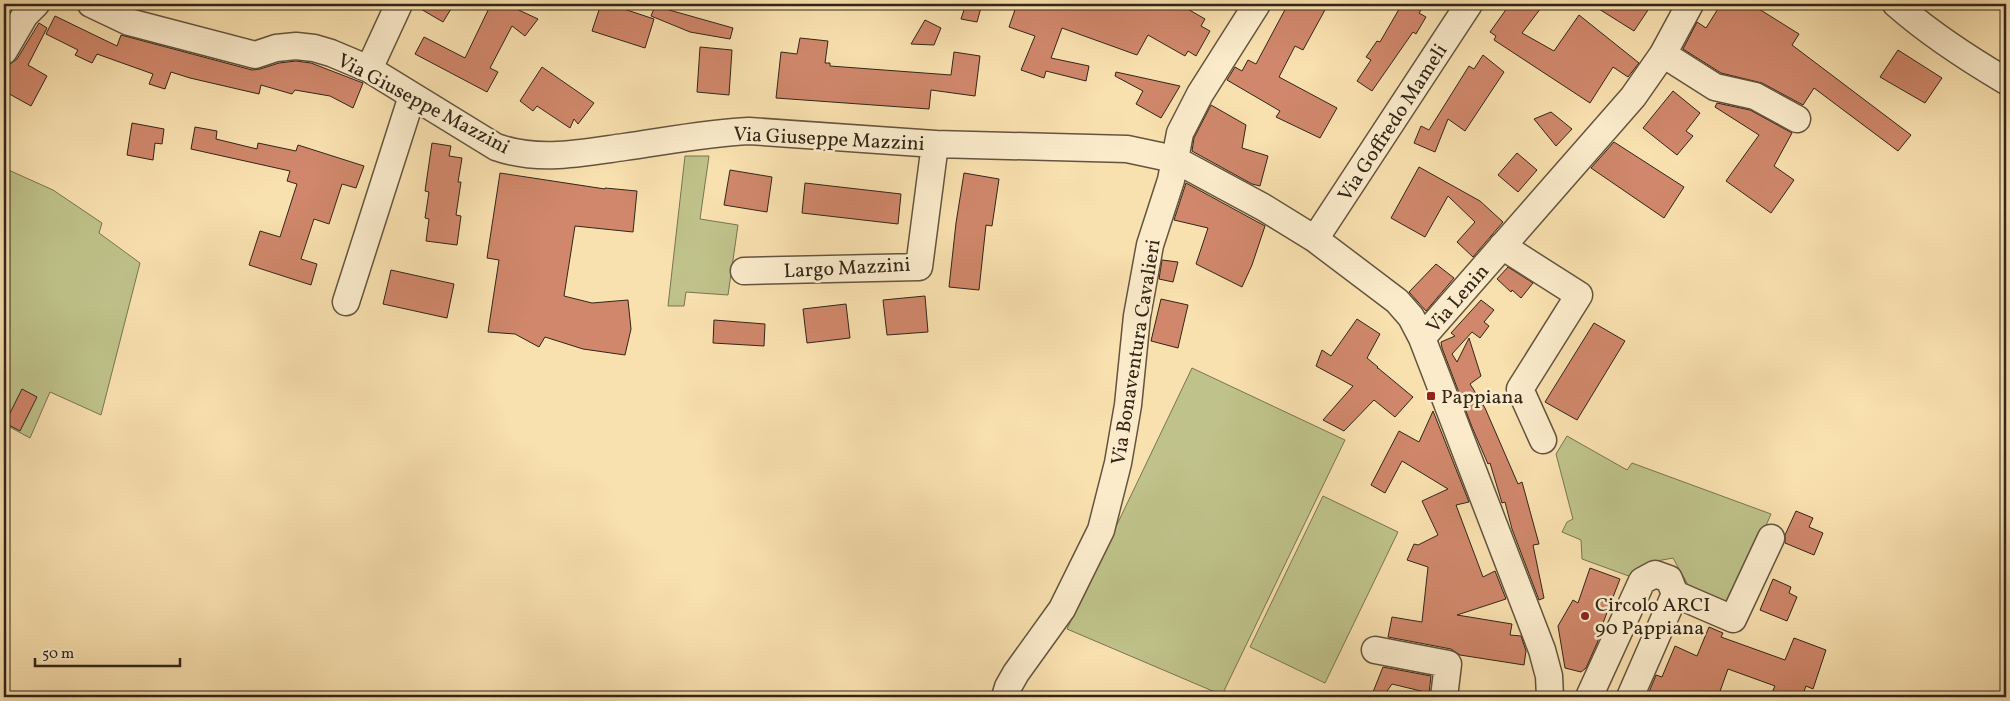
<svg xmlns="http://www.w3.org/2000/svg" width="2010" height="701" viewBox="0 0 2010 701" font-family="Vollkorn,serif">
<rect width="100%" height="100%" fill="#f9e0af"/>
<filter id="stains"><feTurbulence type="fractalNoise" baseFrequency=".004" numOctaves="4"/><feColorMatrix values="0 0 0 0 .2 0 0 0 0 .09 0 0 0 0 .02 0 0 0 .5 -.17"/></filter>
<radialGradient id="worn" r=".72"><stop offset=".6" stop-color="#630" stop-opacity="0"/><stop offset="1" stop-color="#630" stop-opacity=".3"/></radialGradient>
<!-- green -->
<path fill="#bfc28a" stroke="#787451" d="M 685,156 L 709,156 L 700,219 L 738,225 L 728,295 L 686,292 L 684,306 L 668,306 Z
M 4,168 L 53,190 L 102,223 L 99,233 L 140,263 L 101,415 L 50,392 L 30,438 L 4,424 Z
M 1192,368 L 1345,440 L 1222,695 L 1067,629 Z
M 1567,436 L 1627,470 L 1632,463 L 1771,514 L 1730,609 L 1692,592 L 1673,558 L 1646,563 L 1637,579 L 1582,559 L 1581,540 L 1562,532 L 1567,522 L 1573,519 L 1556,454 Z
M 1323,496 L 1398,532 L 1325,683 L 1250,647 Z"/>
<!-- building -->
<path fill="#d0876b" stroke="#312618" d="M 414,4 L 454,4 L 443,22 L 414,5 Z
M 491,4 L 506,4 L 538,19 L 525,36 L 512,26 L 490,68 L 498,72 L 487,92 L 415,54 L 424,37 L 465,58 Z
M 601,4 L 609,4 L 654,19 L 645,48 L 592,31 Z
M 966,4 L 982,4 L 977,22 L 961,19 Z
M 1017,4 L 1179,4 L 1205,19 L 1201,26 L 1210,31 L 1196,56 L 1188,51 L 1185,56 L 1148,35 L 1137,55 L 1062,28 L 1051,58 L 1089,66 L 1086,81 L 1046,71 L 1044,78 L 1021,70 L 1035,36 L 1009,27 Z
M 1288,4 L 1318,4 L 1326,8 L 1303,50 L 1295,46 L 1279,77 L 1337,108 L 1320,138 L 1276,117 L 1280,111 L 1227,80 L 1235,67 L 1242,71 L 1248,60 L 1256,64 Z
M 1402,4 L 1425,4 L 1419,13 L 1426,17 L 1416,34 L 1413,32 L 1372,91 L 1357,81 L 1371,60 L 1366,57 L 1377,41 L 1380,42 Z
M 1510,4 L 1544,4 L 1522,33 L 1554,51 L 1579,15 L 1639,63 L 1628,77 L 1613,67 L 1590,103 L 1494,40 L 1496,36 L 1490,32 Z
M 1591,4 L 1639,4 L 1648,10 L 1634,31 Z
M 1721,4 L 1751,4 L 1799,34 L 1792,45 L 1911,135 L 1898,151 L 1814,88 L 1803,105 L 1762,83 L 1721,73 L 1683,49 L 1697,22 L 1706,28 Z
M 655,6 L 733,28 L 730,39 L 690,32 L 651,16 Z
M 55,16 L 117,46 L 121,35 L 252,70 L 260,69 L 279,63 L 296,61 L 311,63 L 363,83 L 353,108 L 330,96 L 295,90 L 292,94 L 261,85 L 259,94 L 190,78 L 171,72 L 165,89 L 149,84 L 153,74 L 97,54 L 92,63 L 75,55 L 78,50 L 46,34 Z
M 925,20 L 941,28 L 934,45 L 911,44 Z
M 39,23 L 47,28 L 28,65 L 47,76 L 31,106 L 4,91 L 4,74 L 10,64 L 17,59 Z
M 800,38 L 828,41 L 825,63 L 830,63 L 830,66 L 951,75 L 954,52 L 980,56 L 975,96 L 931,90 L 929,109 L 776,98 L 781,52 L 797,54 Z
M 700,47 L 732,50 L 729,95 L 697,92 Z
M 1898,50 L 1942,78 L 1925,103 L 1880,77 Z
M 1483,55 L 1504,72 L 1465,131 L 1448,119 L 1435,152 L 1414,143 L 1421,126 L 1429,130 L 1469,66 L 1474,69 Z
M 542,67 L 594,103 L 578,124 L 574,119 L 570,128 L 537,106 L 533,111 L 520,101 Z
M 1116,72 L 1180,86 L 1161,118 L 1136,104 L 1143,91 L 1115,76 Z
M 1673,91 L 1700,113 L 1686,131 L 1693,136 L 1677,155 L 1643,128 Z
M 1717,103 L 1750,110 L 1792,133 L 1774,166 L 1794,180 L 1771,213 L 1726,181 L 1759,135 L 1715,107 Z
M 1211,105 L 1246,125 L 1242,148 L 1268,156 L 1260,186 L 1252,184 L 1192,151 L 1194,138 Z
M 1551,112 L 1572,129 L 1556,146 L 1534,119 Z
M 132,123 L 164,129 L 162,144 L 155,143 L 153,160 L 127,155 Z
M 195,127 L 217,131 L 216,139 L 257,149 L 258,143 L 296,151 L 298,145 L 364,166 L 356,188 L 342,184 L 329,224 L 314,219 L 301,259 L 317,264 L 311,285 L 249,265 L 260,231 L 280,237 L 297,184 L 287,181 L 290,171 L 191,149 Z
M 1614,142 L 1684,187 L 1664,218 L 1591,168 Z
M 432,143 L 451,146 L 449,156 L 462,158 L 458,182 L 461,182 L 456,215 L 461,216 L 457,245 L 426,241 L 429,219 L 425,218 L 429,192 L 425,191 Z
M 1517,153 L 1537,170 L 1518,192 L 1498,175 Z
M 1419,167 L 1480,201 L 1503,222 L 1473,257 L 1457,242 L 1475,222 L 1448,196 L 1425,237 L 1391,218 Z
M 730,170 L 772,177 L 767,212 L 724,205 Z
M 500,173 L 605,189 L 605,188 L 637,191 L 633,232 L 575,226 L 564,296 L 592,303 L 628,300 L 631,329 L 625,355 L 583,349 L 545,337 L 539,347 L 515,334 L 488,332 L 499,260 L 487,258 Z
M 964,173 L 999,179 L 992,226 L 986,225 L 979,290 L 949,287 L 956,223 Z
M 805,183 L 901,194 L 898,224 L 802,213 Z
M 1186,183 L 1265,226 L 1252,265 L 1242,287 L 1196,264 L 1208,228 L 1174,220 Z
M 1162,260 L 1178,262 L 1173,282 L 1159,279 Z
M 1436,264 L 1454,278 L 1426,311 L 1409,292 Z
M 1508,267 L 1533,283 L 1521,298 L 1512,290 L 1511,292 L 1497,279 Z
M 391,270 L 454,284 L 447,318 L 383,304 Z
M 925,296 L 928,332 L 887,335 L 883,300 Z
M 1161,299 L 1188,305 L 1178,348 L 1151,341 Z
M 1481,300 L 1494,310 L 1484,322 L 1489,326 L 1480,338 L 1472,332 L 1452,354 L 1457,362 L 1469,338 L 1481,376 L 1470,384 L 1485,408 L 1518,484 L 1522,482 L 1539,544 L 1533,545 L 1544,598 L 1539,600 L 1512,529 L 1505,502 L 1502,503 L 1490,463 L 1488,464 L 1472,427 L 1442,348 L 1441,342 L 1455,336 L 1451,333 Z
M 846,304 L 850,338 L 807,343 L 803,309 Z
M 1357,319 L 1380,334 L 1367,358 L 1378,367 L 1377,368 L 1378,368 L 1413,397 L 1395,417 L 1374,400 L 1344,431 L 1323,420 L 1353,386 L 1316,366 L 1322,350 L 1331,356 Z
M 714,320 L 765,324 L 764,346 L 713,343 Z
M 1594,323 L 1625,341 L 1577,420 L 1545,402 Z
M 22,389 L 37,397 L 20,431 L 5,423 Z
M 1433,411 L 1469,502 L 1456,505 L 1483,577 L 1495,571 L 1506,599 L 1457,615 L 1512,624 L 1510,635 L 1521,636 L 1526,651 L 1524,665 L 1460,655 L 1451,649 L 1388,637 L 1392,617 L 1422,622 L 1428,567 L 1407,560 L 1414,544 L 1418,545 L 1438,535 L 1422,501 L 1448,489 L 1402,461 L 1385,493 L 1371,485 L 1399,431 L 1419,442 Z
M 1796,511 L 1813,518 L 1809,527 L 1823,533 L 1814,555 L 1785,543 L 1785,535 Z
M 1590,568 L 1620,579 L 1598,636 L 1598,641 L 1586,668 L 1581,672 L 1565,668 L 1558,626 L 1573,600 L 1578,603 Z
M 1773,579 L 1791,587 L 1789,593 L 1797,597 L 1787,621 L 1760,610 Z
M 1709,627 L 1723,633 L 1721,637 L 1785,660 L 1794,638 L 1826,650 L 1813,689 L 1806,686 L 1802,697 L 1770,697 L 1775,686 L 1728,669 L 1718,697 L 1647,697 L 1656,675 L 1662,677 L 1675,646 L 1697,656 Z
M 1383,667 L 1431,676 L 1429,693 L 1392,684 L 1383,697 L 1371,697 Z"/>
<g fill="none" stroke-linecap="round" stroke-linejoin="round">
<defs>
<path id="minor" d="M 91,4 L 129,22 L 255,55 L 276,48 L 296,46 L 314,48 L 331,53 L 369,69 L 496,147 C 538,162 581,153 624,147 C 666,141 707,133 749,131 L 935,144 L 1127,149 L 1174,159 L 1263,207 L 1315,239 L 1397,301 L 1411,317 L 1422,338
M 1896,4 C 1930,34 1967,58 2006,81
M 4,51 L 25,15 L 36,4
M 1663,54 L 1715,87 L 1755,96 L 1797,119
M 369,69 L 399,4
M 1315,239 L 1469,4
M 1502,246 L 1579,295 L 1520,389 L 1543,440
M 744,271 L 919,267 L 935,144
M 346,302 L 412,96
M 1675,594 L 1733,619 L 1771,538
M 1375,650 L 1448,664 L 1444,697
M 1005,697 L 1008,687 L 1016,673 L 1062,609 L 1101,530 L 1118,463 L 1128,405 L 1137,316 L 1150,245 L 1171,180 L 1180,133 L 1200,94 L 1257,4
M 1550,697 L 1549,676 L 1542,650 L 1422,338 L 1633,97 L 1663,54 L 1690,4
M 1589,697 L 1642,581 L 1655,574 L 1669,579 L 1675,594 L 1630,697"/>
</defs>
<!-- minor casing -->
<use href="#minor" stroke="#63543e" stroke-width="29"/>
<!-- minor -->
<use href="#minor" stroke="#fbebcb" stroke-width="26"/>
</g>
<!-- markers -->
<g fill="#8f2418" stroke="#fbebcb" stroke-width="2">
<rect x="1426" y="391" width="10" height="10" rx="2.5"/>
<circle cx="1585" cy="616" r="5"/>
</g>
<g text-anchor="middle" stroke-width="5" stroke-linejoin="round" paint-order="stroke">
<!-- street labels -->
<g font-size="20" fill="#312618" stroke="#fbebcb">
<text transform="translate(424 103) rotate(28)" y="7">Via Giuseppe Mazzini</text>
<text transform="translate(1392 122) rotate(-57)" y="7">Via Goffredo Mameli</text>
<text transform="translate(829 138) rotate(3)" y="7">Via Giuseppe Mazzini</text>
<text transform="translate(847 267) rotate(-3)" y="7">Largo Mazzini</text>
<text transform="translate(1457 298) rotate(-49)" y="7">Via Lenin</text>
<text transform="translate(1135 352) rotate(-81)" y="7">Via Bonaventura Cavalieri</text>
</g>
<!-- poi labels -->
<g font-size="20" fill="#312618" stroke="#fbebcb" text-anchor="start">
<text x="1441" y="403">Pappiana</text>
<text x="1595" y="611">Circolo ARCI<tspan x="1595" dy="23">90 Pappiana</tspan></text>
</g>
</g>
<!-- margin -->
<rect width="2010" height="701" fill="none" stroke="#f9e0af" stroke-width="20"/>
<rect x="5" y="5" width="2000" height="691" fill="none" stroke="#312618" stroke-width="2.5"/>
<rect x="10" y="10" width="1990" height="681" fill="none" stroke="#312618"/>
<!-- scale -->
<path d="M35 658v8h145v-8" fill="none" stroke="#312618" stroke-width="2.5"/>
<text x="42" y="658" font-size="15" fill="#312618" stroke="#fbebcb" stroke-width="4" paint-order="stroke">50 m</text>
<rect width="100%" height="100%" filter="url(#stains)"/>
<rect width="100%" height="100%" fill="url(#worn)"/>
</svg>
